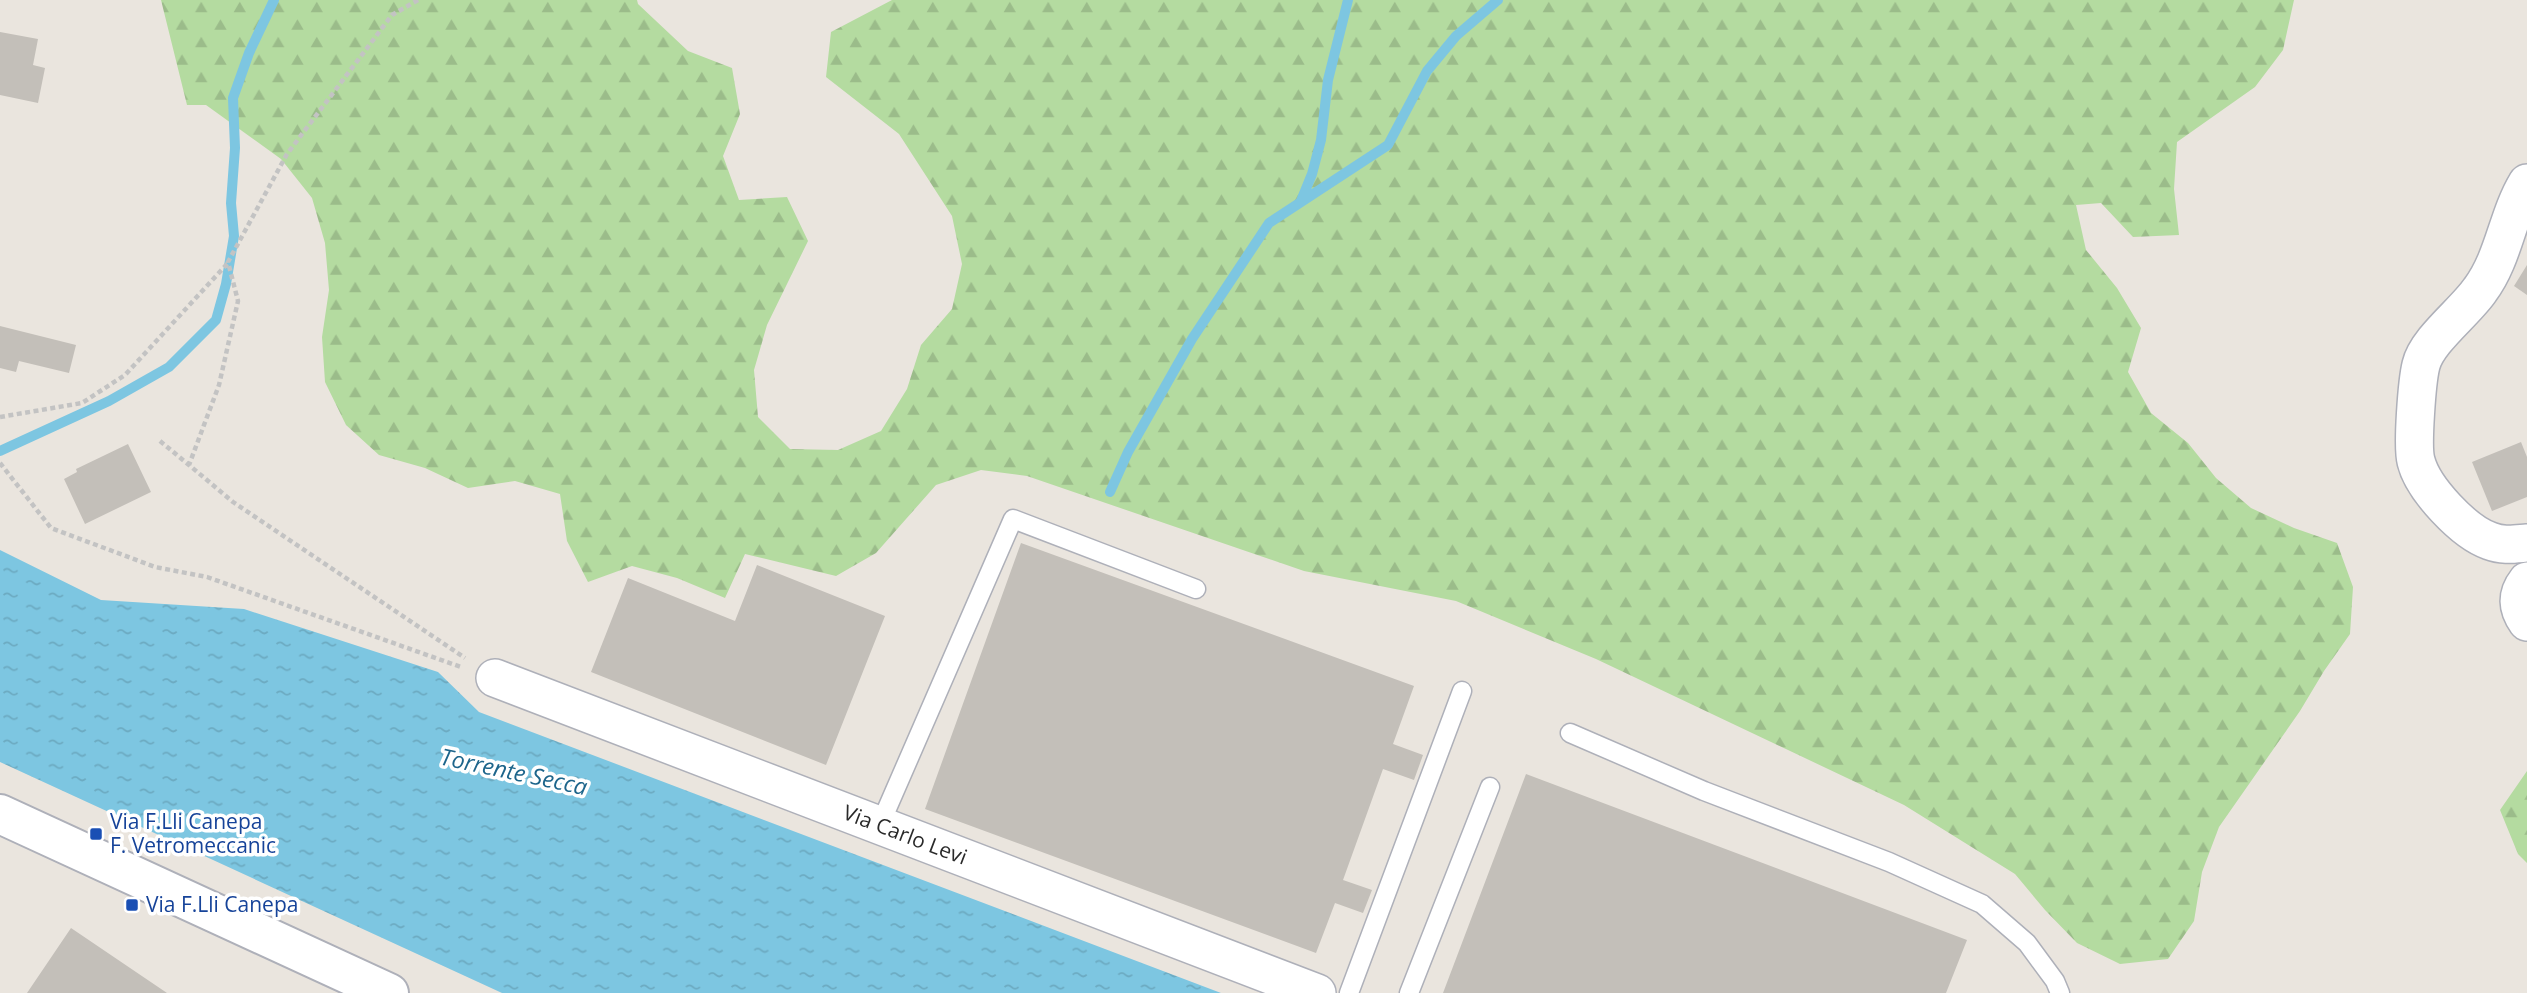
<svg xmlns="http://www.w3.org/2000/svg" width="2527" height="993" viewBox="0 0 2527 993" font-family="'Open Sans',sans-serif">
<defs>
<pattern id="forest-firs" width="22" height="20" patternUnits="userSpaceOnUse" patternTransform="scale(1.75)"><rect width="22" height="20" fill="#b4dba0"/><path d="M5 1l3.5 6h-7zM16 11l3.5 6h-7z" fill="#9bbc8a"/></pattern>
<pattern id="water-ripples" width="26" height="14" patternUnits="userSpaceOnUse" patternTransform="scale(1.75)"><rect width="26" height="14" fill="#7dc6e1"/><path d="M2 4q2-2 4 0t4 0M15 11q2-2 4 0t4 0" fill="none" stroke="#6caac1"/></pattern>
</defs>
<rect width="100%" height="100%" fill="#eae5de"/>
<!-- forest -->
<path fill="url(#forest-firs)" d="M 161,0 L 637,0 L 638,4 L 688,51 L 732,68 L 740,114 L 723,156 L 739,200 L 787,197 L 808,241 L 767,325 L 754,370 L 758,417 L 790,449 L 838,450 L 881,431 L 907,389 L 921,345 L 952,309 L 962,264 L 952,216 L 899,134 L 826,77 L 831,32 L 892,0 L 2294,0 L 2283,50 L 2255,87 L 2177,142 L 2174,189 L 2179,235 L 2133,237 L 2101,203 L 2076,205 L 2086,250 L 2117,288 L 2141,328 L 2128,372 L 2151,413 L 2188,443 L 2216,478 L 2251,508 L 2294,528 L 2337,543 L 2353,587 L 2350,634 L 2324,671 L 2300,711 L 2219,827 L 2202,872 L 2194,921 L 2168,959 L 2120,964 L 2077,943 L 2045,910 L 2015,874 L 1904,805 L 1596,659 L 1456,601 L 1304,571 L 1027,476 L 981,470 L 936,485 L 876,553 L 836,576 L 745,554 L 725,598 L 677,578 L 632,566 L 588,582 L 567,541 L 560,494 L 515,481 L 468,488 L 425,468 L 379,455 L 346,425 L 325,382 L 322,337 L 329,290 L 325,243 L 312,198 L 281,159 L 206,105 L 187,105 Z
M 2527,771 L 2527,863 L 2518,854 L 2500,810 Z"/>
<!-- water -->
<path fill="url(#water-ripples)" d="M 0,550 L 101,600 L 244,609 L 438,672 L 479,712 L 1221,993 L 502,993 L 0,762 Z"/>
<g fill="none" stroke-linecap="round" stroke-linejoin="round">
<!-- stream -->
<path stroke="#7dc6e1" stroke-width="10" d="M 1301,201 L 1312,174 L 1321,140 L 1328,80 L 1348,0
M 0,451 L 109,401 L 169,367 L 216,320 L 226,284 L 234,236 L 231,203 L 235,148 L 233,98 L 249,53 L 274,0
M 1110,492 L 1128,452 L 1192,339 L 1269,223 L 1388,145 L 1427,71 L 1456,36 L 1498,0"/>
</g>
<!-- building -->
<path fill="#c3bfb9" d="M 0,32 L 38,39 L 33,65 L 45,68 L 38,103 L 0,95 Z
M 2527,265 L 2527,295 L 2514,286 Z
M 0,326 L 76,345 L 69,373 L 19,361 L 16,372 L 0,368 Z
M 2521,442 L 2527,457 L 2527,497 L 2492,511 L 2472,462 Z
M 128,444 L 151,492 L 85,524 L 64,479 L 77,472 L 76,469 Z
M 1021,543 L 1414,686 L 1393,744 L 1423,755 L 1414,780 L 1383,769 L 1343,880 L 1372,890 L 1363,913 L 1335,903 L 1316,953 L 925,809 Z
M 757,565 L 885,616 L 826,765 L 591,672 L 628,578 L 735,621 Z
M 1526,774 L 1967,940 L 1946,993 L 1443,993 Z
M 71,928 L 167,993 L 27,993 Z"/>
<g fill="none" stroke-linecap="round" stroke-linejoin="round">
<defs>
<path id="lane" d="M 1570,733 L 1704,791 L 1889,862 L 1982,904 L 2027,943 L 2055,981 L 2060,993
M 879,827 L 1013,519 L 1196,589
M 1349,993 L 1462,691
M 1409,993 L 1490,787"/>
<g id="street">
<path d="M 2527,183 C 2507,216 2504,258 2480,290 C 2465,312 2427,340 2421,365 C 2417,381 2412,446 2416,461 C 2423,489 2464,532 2490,541 C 2503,546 2514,544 2527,543"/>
<path d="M 2527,581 C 2516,595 2517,608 2527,622"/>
<path id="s1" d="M 495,678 L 1317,993"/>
</g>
<path id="secondary" d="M 0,814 L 389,993"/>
</defs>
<!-- lane casing -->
<use href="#lane" stroke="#aeb0b9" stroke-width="21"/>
<!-- street casing -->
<use href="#street" stroke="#aeb0b9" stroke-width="40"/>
<!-- secondary casing -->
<use href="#secondary" stroke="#aeb0b9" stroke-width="42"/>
<!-- path -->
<path stroke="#c3c3c3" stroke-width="4.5" stroke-dasharray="5 3.5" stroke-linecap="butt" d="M 418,0 L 392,15 L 287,154 L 228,262 L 238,301 L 219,385 L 189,465 L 233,502 L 465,658
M 0,417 L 82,403 L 125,375 L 228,263
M 160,441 L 189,465
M 0,463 L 51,528 L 155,567 L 207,577 L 461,667"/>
<!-- lane -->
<use href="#lane" stroke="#fff" stroke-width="18"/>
<!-- street -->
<use href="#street" stroke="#fff" stroke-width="37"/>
<!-- secondary -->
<use href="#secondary" stroke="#fff" stroke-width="38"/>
</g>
<!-- markers -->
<g fill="#1a4fb4" stroke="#fff" stroke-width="2.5">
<rect x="89" y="827" width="14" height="14" rx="3.5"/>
<rect x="125" y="898" width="14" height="14" rx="3.5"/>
</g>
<g text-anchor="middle" stroke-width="7" stroke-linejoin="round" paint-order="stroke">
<!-- transit labels -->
<g font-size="21" fill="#164399" stroke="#fff" text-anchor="start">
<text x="110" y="829">Via F.Lli Canepa<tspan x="110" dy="24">F. Vetromeccanic</tspan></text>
<text x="146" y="912">Via F.Lli Canepa</text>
</g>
<!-- street labels -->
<g font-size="21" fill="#2a2a2a" stroke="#fff">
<text dy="7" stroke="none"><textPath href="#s1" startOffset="439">Via Carlo Levi</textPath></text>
</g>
<!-- water labels -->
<g font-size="23" font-style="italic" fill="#1d658b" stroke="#fff">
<text transform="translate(514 772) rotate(12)" y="8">Torrente Secca</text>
</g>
</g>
</svg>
